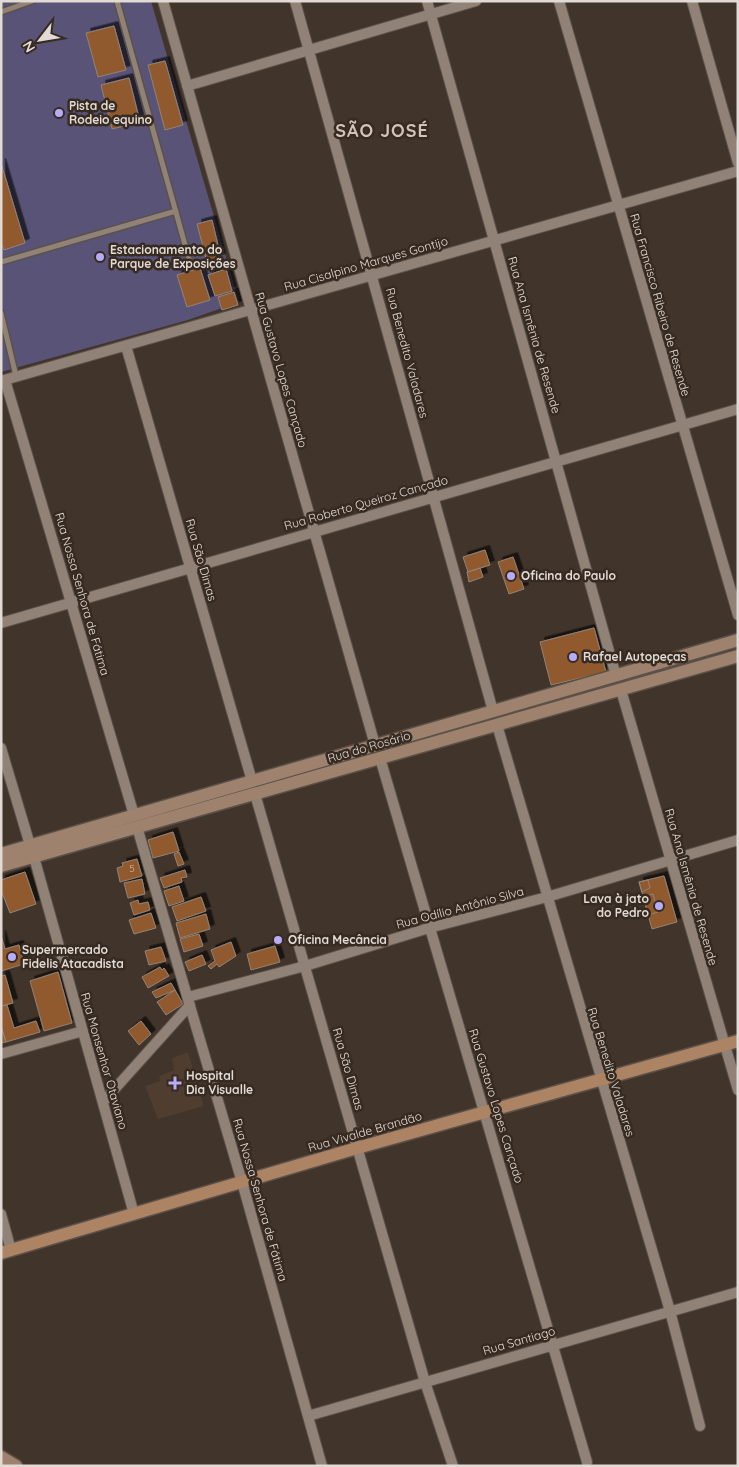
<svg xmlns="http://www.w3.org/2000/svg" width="739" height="1467" viewBox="0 0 739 1467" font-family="Quicksand,sans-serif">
<defs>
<filter id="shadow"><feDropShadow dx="4.5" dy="-4.5" stdDeviation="0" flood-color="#0009"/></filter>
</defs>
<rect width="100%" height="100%" fill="#40342b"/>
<!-- built -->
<path fill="#4f3d2f" d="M 188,1052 L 204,1106 L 158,1119 L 145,1086 L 160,1081 L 159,1076 L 174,1070 L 172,1058 Z"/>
<!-- green -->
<path fill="#585377" d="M 1,1 L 151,1 L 239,302 L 188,320 L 1,372 Z"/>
<!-- building -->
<path fill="#905a2e" stroke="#918378" filter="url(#shadow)" d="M 114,26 L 126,70 L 98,77 L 86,33 Z
M 165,61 L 183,125 L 165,130 L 148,65 Z
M 129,78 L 140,122 L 112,129 L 101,85 Z
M 1,163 L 25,243 L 4,250 L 1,242 Z
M 212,220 L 221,258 L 207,262 L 197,224 Z
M 200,268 L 210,300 L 187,307 L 177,275 Z
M 226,269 L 232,291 L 215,296 L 208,275 Z
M 234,292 L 238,305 L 222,310 L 218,297 Z
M 485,550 L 490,565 L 468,572 L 463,557 Z
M 513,557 L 524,589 L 509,594 L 498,562 Z
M 480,568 L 483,577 L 469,582 L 467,572 Z
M 594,628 L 606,672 L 551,685 L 540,642 Z
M 173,832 L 179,851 L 153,858 L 148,840 Z
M 179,852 L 184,864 L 178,866 L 174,854 Z
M 137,859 L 142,876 L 120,882 L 117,868 L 123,866 L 122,863 Z
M 185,870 L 187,877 L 181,878 L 182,882 L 164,888 L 160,878 Z
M 25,872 L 36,904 L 10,913 L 1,890 L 1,880 Z
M 664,876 L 677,922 L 652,929 L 639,882 Z
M 142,879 L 145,894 L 128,898 L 124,883 Z
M 648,880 L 650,888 L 642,892 L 639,882 Z
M 179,886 L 184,901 L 169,906 L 164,891 Z
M 653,894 L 658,912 L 648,915 L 643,897 Z
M 201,897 L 206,911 L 177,921 L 172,907 Z
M 138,900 L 139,904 L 148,902 L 150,910 L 134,915 L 130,903 Z
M 151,913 L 156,928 L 134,934 L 129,920 Z
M 206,914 L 210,929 L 180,938 L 176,923 Z
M 199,934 L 203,946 L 184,952 L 180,939 Z
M 1,935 L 5,949 L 19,945 L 24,964 L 1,971 Z
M 231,942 L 236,956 L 219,967 L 217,964 L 211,969 L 208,966 L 215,961 L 211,950 Z
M 275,946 L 280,962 L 251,970 L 247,954 Z
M 161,947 L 166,961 L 149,965 L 145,951 Z
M 202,955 L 206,964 L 189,971 L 185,962 Z
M 160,967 L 162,970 L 164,968 L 169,976 L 148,988 L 142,977 Z
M 58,972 L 72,1023 L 44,1031 L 30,981 Z
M 5,975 L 13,1003 L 1,1006 L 1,976 Z
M 171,983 L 175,990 L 156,998 L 152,992 Z
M 175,990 L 183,1004 L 166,1015 L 157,1002 Z
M 7,1005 L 14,1028 L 36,1021 L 40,1032 L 6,1042 L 1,1026 L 1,1006 Z
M 141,1021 L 151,1034 L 139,1045 L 128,1031 Z
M 1,1026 L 6,1042 L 1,1043 Z"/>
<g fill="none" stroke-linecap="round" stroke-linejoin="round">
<defs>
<path id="service" d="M 117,1 L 189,259
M 1,12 L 32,1
M 1,262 L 176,211
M 1,313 L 16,376"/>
<path id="minor" d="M 163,1 L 375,745
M 295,1 L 493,711
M 427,1 L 616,676
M 559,1 L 738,615
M 692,1 L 738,163
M 187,86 L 476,1
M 126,346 L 252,781
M 5,380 L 134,815
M 1,381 L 738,171
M 1,623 L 738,409
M 621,690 L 738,1090
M 497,725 L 670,1311 L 700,1426
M 1,748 L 30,845
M 380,758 L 587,1462
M 255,794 L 425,1382 L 453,1466
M 137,827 L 242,1182 L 322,1466
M 34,857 L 134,1214
M 188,997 L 305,966 L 429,928 L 547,897 L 738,840
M 1,1054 L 83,1031
M 103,1102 L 190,1005
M 1,1214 L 11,1250
M 308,1416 L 738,1292"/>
<path id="secondary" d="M 1,854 L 738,640
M 1,866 L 738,656
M 1,1457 L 16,1466"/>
<path id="primary" d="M 1,1253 L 357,1148 L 738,1041"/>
</defs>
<!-- service casing -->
<use href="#service" stroke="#5b5149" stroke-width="8"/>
<!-- minor casing -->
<use href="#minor" stroke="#5b5149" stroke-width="12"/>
<!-- secondary casing -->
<use href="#secondary" stroke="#5b5149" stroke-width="15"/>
<!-- primary casing -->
<use href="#primary" stroke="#5b5149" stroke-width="15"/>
<!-- service -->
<use href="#service" stroke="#908277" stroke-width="5"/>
<!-- minor -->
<use href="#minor" stroke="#908277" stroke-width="10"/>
<!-- secondary -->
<use href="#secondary" stroke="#9e826d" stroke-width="12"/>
<!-- primary -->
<use href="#primary" stroke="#ac8363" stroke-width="12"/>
</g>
<!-- markers -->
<g fill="#b6acf8" stroke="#362a21" stroke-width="2">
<circle cx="59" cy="113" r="5"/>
<circle cx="100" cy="257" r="5"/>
<circle cx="511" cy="576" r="5"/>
<circle cx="573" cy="657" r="5"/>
<circle cx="659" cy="906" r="5"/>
<circle cx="278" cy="940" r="5"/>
<circle cx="12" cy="957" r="5"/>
<path d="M172.5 1075.5h5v5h5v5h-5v5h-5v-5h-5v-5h5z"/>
</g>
<g text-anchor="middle" stroke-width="5" stroke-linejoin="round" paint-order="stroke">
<!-- number labels -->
<g font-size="10" fill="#cebaaa">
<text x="132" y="872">5</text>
</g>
<!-- poi labels -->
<g font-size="12" font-weight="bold" fill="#e2dad4" stroke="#362a21" text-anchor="start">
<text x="69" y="110">Pista de<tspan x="69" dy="14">Rodeio equino</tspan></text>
<text x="110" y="254">Estacionamento do<tspan x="110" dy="14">Parque de Exposições</tspan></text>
<text x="521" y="580">Oficina do Paulo</text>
<text x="583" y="661">Rafael Autopeças</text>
<text x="649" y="903" text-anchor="end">Lava à jato<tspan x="649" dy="14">do Pedro</tspan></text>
<text x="288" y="944">Oficina Mecância</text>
<text x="22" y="954">Supermercado<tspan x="22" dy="14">Fidelis Atacadista</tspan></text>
<text x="186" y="1080">Hospital<tspan x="186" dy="14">Dia Visualle</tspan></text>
</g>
<!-- street labels -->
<g font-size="12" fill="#e2dad4" stroke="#362a21">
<text transform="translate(366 264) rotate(-16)" y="4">Rua Cisalpino Marques Gontijo</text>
<text transform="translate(660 305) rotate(74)" y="4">Rua Francisco Ribeiro de Resende</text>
<text transform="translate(534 335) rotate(74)" y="4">Rua Ana Ismênia de Resende</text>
<text transform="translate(407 353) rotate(75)" y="4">Rua Benedito Valadares</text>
<text transform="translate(281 370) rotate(74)" y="4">Rua Gustavo Lopes Cançado</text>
<text transform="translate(366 503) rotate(-16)" y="4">Rua Roberto Queiroz Cançado</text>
<text transform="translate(201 560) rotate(74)" y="4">Rua São Dimas</text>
<text transform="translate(82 594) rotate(74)" y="4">Rua Nossa Senhora de Fátima</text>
<text transform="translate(369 747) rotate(-16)" y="4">Rua do Rosário</text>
<text transform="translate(691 887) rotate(74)" y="4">Rua Ana Ismênia de Resende</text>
<text transform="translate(460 908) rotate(-15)" y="4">Rua Odílio Antônio Silva</text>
<text transform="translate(104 1061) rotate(74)" y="4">Rua Monsenhor Otaviano</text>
<text transform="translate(348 1069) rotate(74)" y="4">Rua São Dimas</text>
<text transform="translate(611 1072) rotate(73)" y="4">Rua Benedito Valadares</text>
<text transform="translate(496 1106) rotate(73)" y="4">Rua Gustavo Lopes Cançado</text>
<text transform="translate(365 1132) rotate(-16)" y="4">Rua Vivalde Brandão</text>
<text transform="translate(260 1200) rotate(74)" y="4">Rua Nossa Senhora de Fátima</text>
<text transform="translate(519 1341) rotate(-16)" y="4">Rua Santiago</text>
</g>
<!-- district labels -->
<g font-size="18" font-weight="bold" letter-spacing="1" fill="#d2c2b7" stroke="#362a21">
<text x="382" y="137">SÃO JOSÉ</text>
</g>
</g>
<!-- border -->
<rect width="739" height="1467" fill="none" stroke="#e2dad4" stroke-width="5"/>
<!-- north arrow -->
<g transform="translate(40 40) rotate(239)" stroke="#362a21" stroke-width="4" paint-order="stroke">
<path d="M0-4L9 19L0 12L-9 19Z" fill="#e2dad4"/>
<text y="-8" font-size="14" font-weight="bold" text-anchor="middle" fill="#e2dad4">N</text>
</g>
</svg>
